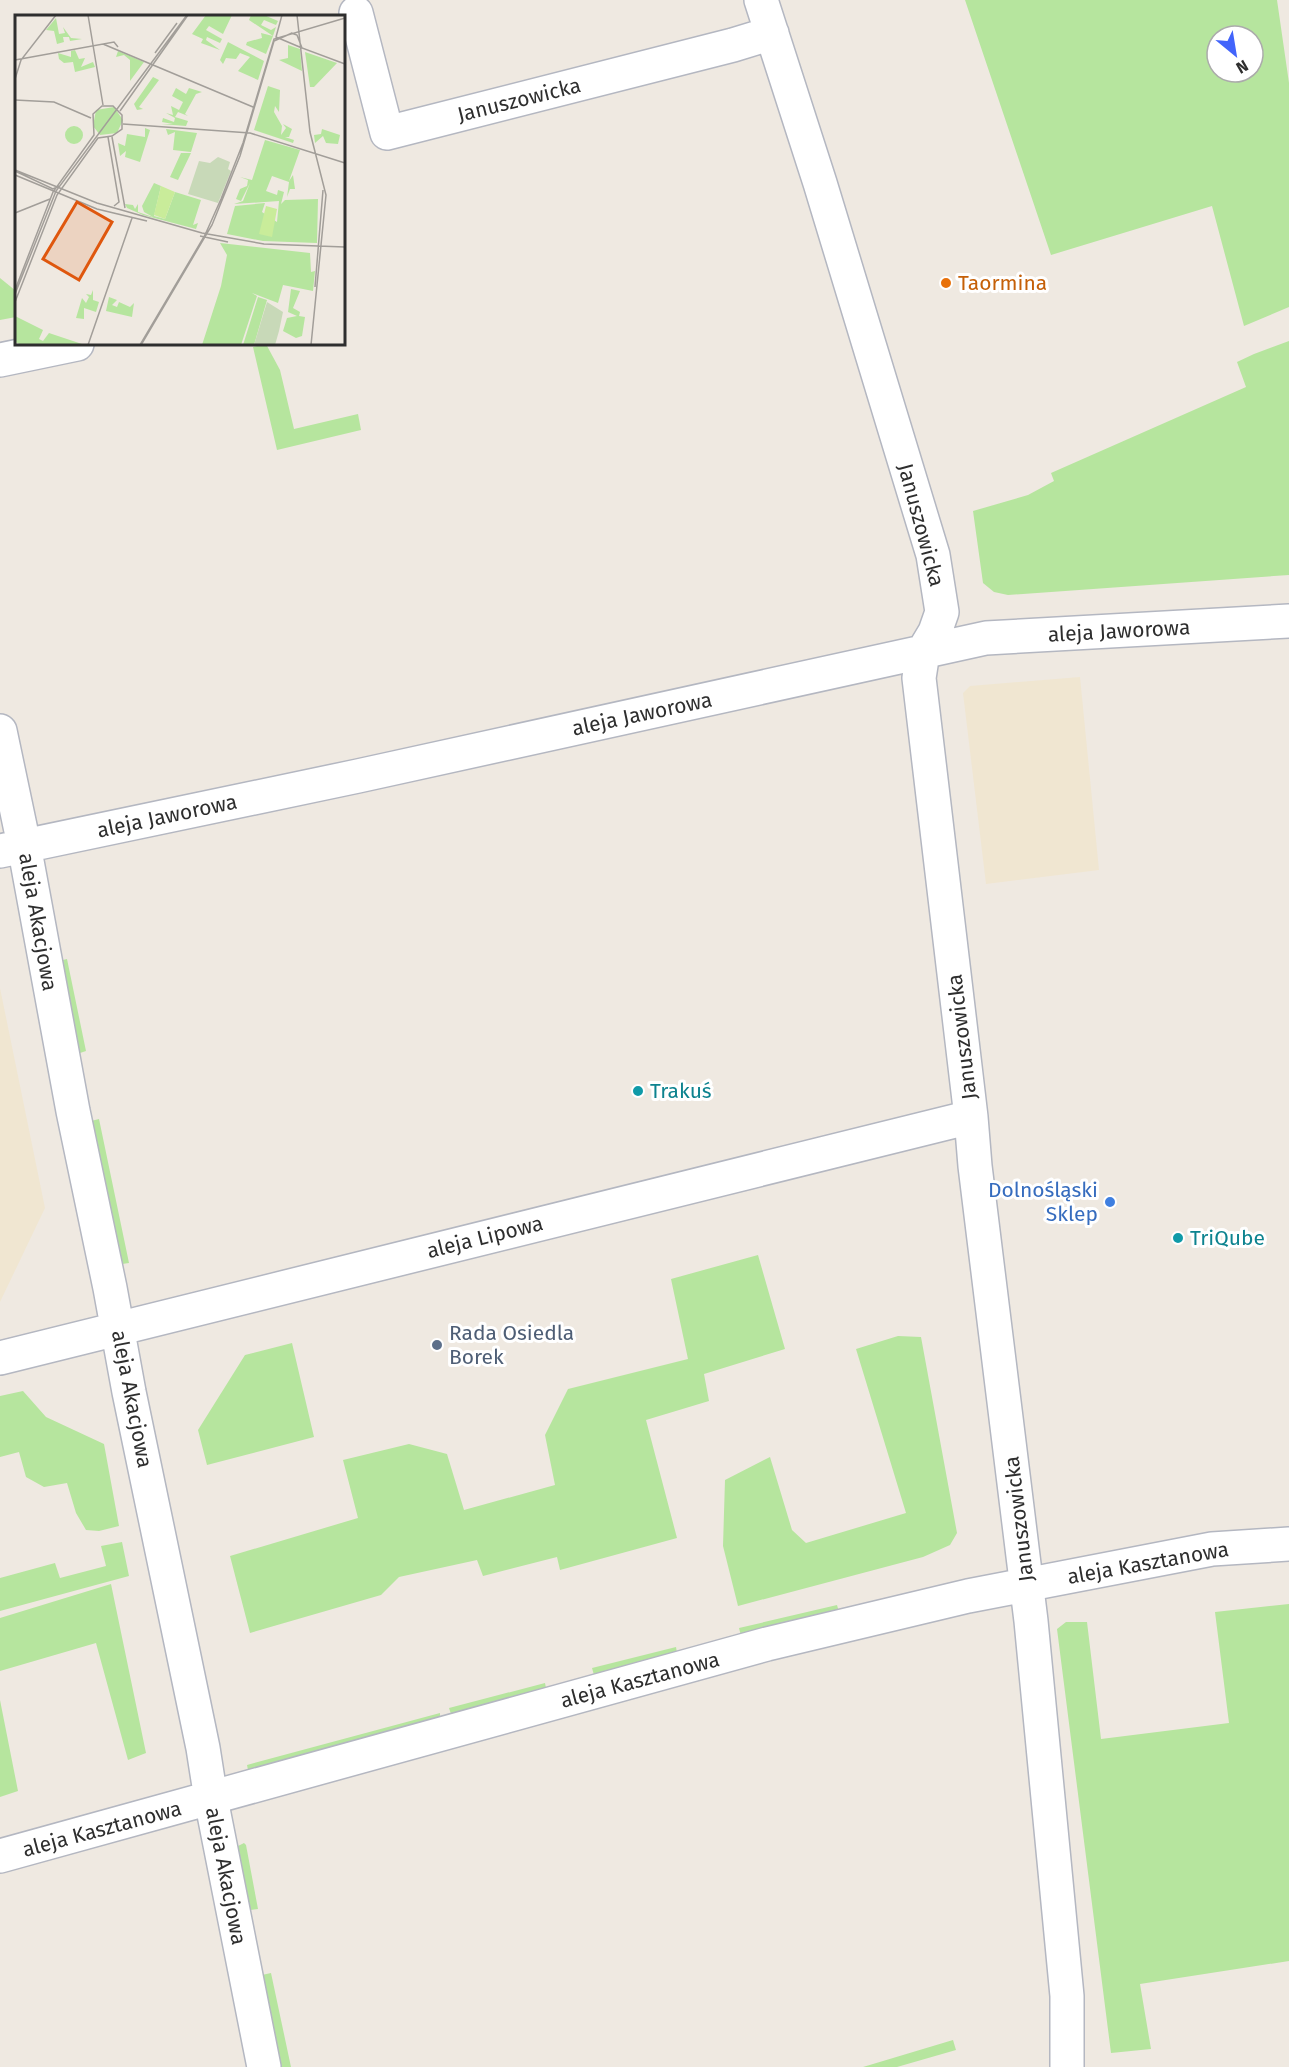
<svg xmlns="http://www.w3.org/2000/svg" width="1289" height="2067" viewBox="0 0 1289 2067" font-family="'Fira Sans',sans-serif">
<rect width="100%" height="100%" fill="#efe9e1"/>
<!-- education -->
<path fill="#f0e6d1" d="M 1080,677 L 1099,870 L 986,884 L 963,693 L 970,686 Z
M 0,988 L 45,1208 L 0,1302 Z"/>
<!-- green -->
<path fill="#b6e59e" fill-rule="evenodd" d="M 965,0 L 1277,0 L 1289,83 L 1289,307 L 1244,326 L 1212,206 L 1051,255 ZM 1217,36 L 1253,36 L 1253,72 L 1217,72 Z
M 0,278 L 16,291 L 16,317 L 0,320 Z
M 1289,341 L 1289,575 L 1008,595 L 994,592 L 983,583 L 973,511 L 1028,495 L 1054,481 L 1051,473 L 1246,387 L 1237,362 L 1254,354 Z
M 266,344 L 280,370 L 294,429 L 358,414 L 361,430 L 277,450 L 253,347 Z
M 67,959 L 86,1051 L 77,1054 L 59,961 Z
M 99,1119 L 129,1263 L 122,1264 L 91,1121 Z
M 758,1255 L 785,1349 L 704,1374 L 709,1401 L 646,1420 L 677,1538 L 560,1570 L 557,1557 L 483,1576 L 477,1560 L 399,1577 L 381,1595 L 250,1633 L 230,1556 L 358,1518 L 343,1460 L 409,1444 L 447,1454 L 464,1510 L 555,1485 L 545,1435 L 568,1389 L 688,1359 L 671,1279 Z
M 898,1336 L 921,1337 L 957,1533 L 950,1545 L 923,1557 L 738,1606 L 723,1546 L 725,1480 L 770,1457 L 792,1530 L 806,1543 L 906,1513 L 856,1349 Z
M 292,1343 L 314,1437 L 207,1465 L 198,1430 L 245,1355 Z
M 23,1391 L 46,1417 L 104,1444 L 119,1526 L 99,1531 L 86,1530 L 76,1513 L 67,1483 L 44,1487 L 26,1477 L 19,1452 L 0,1457 L 0,1396 Z
M 122,1542 L 129,1576 L 0,1611 L 0,1578 L 55,1563 L 60,1578 L 106,1566 L 101,1546 Z
M 111,1584 L 146,1753 L 128,1760 L 96,1643 L 0,1671 L 0,1618 Z
M 1289,1604 L 1289,1961 L 1140,1984 L 1151,2049 L 1111,2053 L 1057,1629 L 1066,1622 L 1087,1622 L 1101,1739 L 1229,1723 L 1215,1612 Z
M 837,1605 L 839,1612 L 741,1636 L 739,1628 Z
M 676,1647 L 677,1653 L 594,1675 L 592,1668 Z
M 545,1683 L 546,1688 L 451,1714 L 449,1708 Z
M 0,1700 L 18,1791 L 0,1797 Z
M 440,1713 L 440,1717 L 363,1740 L 248,1770 L 247,1765 Z
M 244,1843 L 246,1845 L 258,1909 L 250,1910 L 238,1846 Z
M 271,1973 L 291,2067 L 281,2067 L 262,1975 Z
M 953,2040 L 956,2050 L 897,2067 L 863,2067 Z"/>
<g fill="none" stroke-linecap="round" stroke-linejoin="round">
<defs>
<path id="street" d="M 761,0 L 820,183 L 933,555 L 942,612 L 935,632 L 923,652 L 919,678 L 971,1117 L 975,1166 L 1031,1621 L 1067,1996 L 1067,2067
M 356,13 L 387,133 L 733,45 L 772,33
M 0,360 L 77,344
M 0,731 L 24,845 L 73,1111 L 110,1288 L 129,1392 L 203,1748 L 211,1799 L 264,2067
M 0,851 L 358,776 L 986,638 L 1289,621
M 0,1358 L 971,1117
M 0,1856 L 767,1644 L 968,1596 L 1212,1549 L 1289,1544"/>
</defs>
<!-- street casing -->
<use href="#street" stroke="#b4b7c1" stroke-width="36"/>
<!-- street -->
<use href="#street" stroke="#fff" stroke-width="33"/>
</g>
<!-- markers -->
<circle fill="#e8710a" stroke="#fff" stroke-width="2" cx="946" cy="283" r="6"/>
<g fill="#0f9aa8" stroke="#fff" stroke-width="2">
<circle cx="638" cy="1091" r="6"/>
<circle cx="1178" cy="1238" r="6"/>
</g>
<circle fill="#3f7fe0" stroke="#fff" stroke-width="2" cx="1110" cy="1202" r="6"/>
<circle fill="#5c6f8a" stroke="#fff" stroke-width="2" cx="437" cy="1345" r="6"/>
<g text-anchor="middle" stroke-width="6" stroke-linejoin="round" paint-order="stroke">
<!-- street labels -->
<g font-size="21" fill="#2e2e2e" stroke="#fff">
<text transform="translate(519 100) rotate(-14)" y="7">Januszowicka</text>
<text transform="translate(921 525) rotate(75)" y="7">Januszowicka</text>
<text transform="translate(1119 631) rotate(-3)" y="7">aleja Jaworowa</text>
<text transform="translate(642 714) rotate(-12)" y="7">aleja Jaworowa</text>
<text transform="translate(167 816) rotate(-12)" y="7">aleja Jaworowa</text>
<text transform="translate(38 922) rotate(80)" y="7">aleja Akacjowa</text>
<text transform="translate(962 1037) rotate(-97)" y="7">Januszowicka</text>
<text transform="translate(485 1237) rotate(-14)" y="7">aleja Lipowa</text>
<text transform="translate(132 1399) rotate(79)" y="7">aleja Akacjowa</text>
<text transform="translate(1019 1519) rotate(-97)" y="7">Januszowicka</text>
<text transform="translate(1148 1563) rotate(-10)" y="7">aleja Kasztanowa</text>
<text transform="translate(640 1680) rotate(-15)" y="7">aleja Kasztanowa</text>
<text transform="translate(102 1829) rotate(-15)" y="7">aleja Kasztanowa</text>
<text transform="translate(226 1876) rotate(79)" y="7">aleja Akacjowa</text>
</g>
<!-- food labels -->
<g font-size="21" fill="#c56008" stroke="#fff" text-anchor="start">
<text x="958" y="290">Taormina</text>
</g>
<!-- culture labels -->
<g font-size="21" fill="#0d838f" stroke="#fff" text-anchor="start">
<text x="650" y="1098">Trakuś</text>
<text x="1190" y="1245">TriQube</text>
</g>
<!-- shop labels -->
<g font-size="21" fill="#366cbe" stroke="#fff" text-anchor="end">
<text x="1098" y="1197">Dolnośląski<tspan x="1098" dy="24">Sklep</tspan></text>
</g>
<!-- service labels -->
<g font-size="21" fill="#4e5e75" stroke="#fff" text-anchor="start">
<text x="449" y="1340">Rada Osiedla<tspan x="449" dy="24">Borek</tspan></text>
</g>
</g>
<!-- overview -->
<g transform="translate(15 15)">
<rect width="330" height="330" fill="#efe9e1"/>
<path d="M 191,0 L 217,0 L 208,19 L 194,11 L 191,15 L 207,24 L 205,28 L 192,22 L 191,25 L 205,35 L 186,28 L 188,24 L 177,19 ZM 249,0 L 263,6 L 261,10 L 249,5 L 246,10 L 256,15 L 261,12 L 258,21 L 234,5 L 236,0 ZM 41,3 L 44,19 L 50,18 L 48,12 L 56,23 L 67,24 L 55,26 L 54,22 L 48,22 L 49,27 L 42,29 L 39,16 L 31,15 ZM 246,18 L 258,21 L 251,39 L 231,30 L 232,27 L 247,23 ZM 213,27 L 249,46 L 243,65 L 223,56 L 235,42 L 225,38 L 221,44 L 211,43 L 208,49 L 205,45 ZM 273,30 L 285,34 L 287,56 L 264,45 L 273,43 ZM 60,35 L 64,44 L 70,43 L 66,52 L 78,47 L 80,52 L 60,57 L 58,47 L 49,48 L 44,44 L 43,38 L 56,42 L 56,36 ZM 103,36 L 129,47 L 115,66 L 115,45 L 109,40 L 101,42 ZM 290,37 L 322,48 L 299,72 L 295,72 ZM 138,62 L 144,65 L 124,92 L 128,94 L 122,95 L 119,89 ZM 253,71 L 265,75 L 264,97 L 260,91 L 259,97 L 267,111 L 266,120 L 271,113 L 268,109 L 277,114 L 274,122 L 270,122 L 279,125 L 278,128 L 239,115 ZM 161,73 L 171,79 L 174,73 L 187,77 L 181,79 L 170,99 L 173,101 L 163,97 L 160,102 L 173,106 L 171,111 L 146,109 L 158,109 L 147,107 L 148,103 L 159,107 L 160,103 L 151,98 L 158,100 L 156,91 L 164,95 L 168,87 L 157,81 ZM 99,92 L 108,105 L 102,118 L 85,120 L 78,111 L 81,95 ZM50 120a9 9 0 1 1 18 0a9 9 0 1 1-18 0ZM 130,113 L 135,115 L 125,147 L 110,142 L 111,136 L 105,141 L 103,128 L 110,131 L 112,119 L 130,122 ZM 151,114 L 182,118 L 176,137 L 158,135 L 160,117 L 153,120 ZM 307,114 L 325,120 L 323,129 L 311,128 L 308,121 L 300,128 L 299,120 L 306,119 ZM 250,125 L 285,135 L 274,166 L 278,160 L 280,174 L 275,174 L 272,182 L 274,167 L 257,161 L 251,176 L 262,180 L 263,175 L 269,177 L 266,189 L 270,185 L 303,184 L 302,228 L 248,226 L 212,219 L 220,191 L 250,188 L 247,197 L 262,207 L 264,186 L 219,189 L 228,186 L 235,168 L 226,186 L 221,184 L 225,174 L 232,171 L 233,165 L 225,162 L 237,165 ZM 166,138 L 176,138 L 163,165 L 155,162 ZM 139,168 L 146,171 L 139,201 L 150,204 L 160,177 L 186,185 L 178,210 L 183,208 L 181,214 L 128,200 L 112,193 L 110,189 L 118,190 L 120,194 L 123,189 L 123,197 L 138,202 L 129,197 L 127,191 ZM 205,228 L 295,238 L 296,257 L 300,256 L 298,276 L 268,270 L 263,288 L 237,278 L 242,281 L 226,330 L 187,330 L 206,271 L 212,240 ZM 276,274 L 285,276 L 278,293 L 285,297 L 284,301 L 290,302 L 287,321 L 281,323 L 268,316 L 272,303 L 282,301 L 273,297 ZM 78,275 L 78,285 L 84,287 L 81,297 L 69,293 L 69,304 L 61,303 L 67,283 L 71,288 L 74,282 L 71,279 L 76,280 ZM 94,282 L 102,285 L 97,290 L 102,292 L 104,287 L 115,292 L 119,288 L 117,302 L 91,296 ZM 243,282 L 252,285 L 239,330 L 228,330 ZM 0,301 L 28,315 L 24,324 L 28,326 L 34,318 L 70,330 L 7,330 L 0,327 Z" fill="#b6e59e"/>
<path d="M 203,142 L 215,147 L 213,154 L 216,156 L 203,188 L 173,179 L 184,146 L 195,148 ZM 252,287 L 268,297 L 264,316 L 260,330 L 239,330 Z" fill="#c8d9b8"/>
<path d="M 146,171 L 160,177 L 150,204 L 139,200 ZM 251,191 L 262,194 L 257,222 L 244,219 Z" fill="#c9ec9a"/>
<path fill="none" stroke="#a29e99" stroke-width="1.5" d="M 73,0 L 88,90M 267,0 L 261,22 L 287,33M 282,0 L 295,117 L 311,180 L 296,330M 276,18 L 282,20 L 287,33 L 330,49M 88,29 L 238,92M 140,38 L 162,8M 0,45 L 99,27 L 103,32M 0,64 L 6,45 L 41,0M 0,85 L 39,87 L 76,103M 105,96 L 173,0M 108,109 L 235,118 L 330,148M 93,122 L 104,187 L 99,191M 97,122 L 110,193M 0,155 L 82,188 L 187,218 L 249,229 L 330,232M 0,156 L 38,174 L 44,171M 0,160 L 82,194 L 132,206M 0,198 L 35,184M 185,221 L 213,227M 300,272 L 308,175M 0,275 L 38,177 L 79,120 L 78,99 L 87,91 L 98,91 L 107,100 L 107,114 L 97,121 L 83,123 L 42,180 L 0,287M 0,279 L 41,176 L 172,0M 73,330 L 117,203M 125,330 L 190,220 L 206,184 L 228,128 L 259,24 L 330,3M 126,330 L 197,210 L 225,141 L 259,26 L 277,18"/>
<path fill="#df570e" fill-opacity="0.15" stroke="#df570e" stroke-width="3" d="M 62,187 L 97,207 L 64,265 L 28,244 Z"/>
<rect width="330" height="330" fill="none" stroke="#2e2e2e" stroke-width="3"/>
</g>
<!-- north arrow -->
<g transform="translate(1235 54) rotate(150)"><circle r="28" fill="#ffffff" stroke="#ababab" stroke-width="1.5"/>
<path d="M0-4.5L10 22L0 15L-10 22Z" fill="#4264fb"/>
<text y="-9" font-size="16" font-weight="bold" text-anchor="middle" fill="#2e2e2e">N</text>
</g>
</svg>
